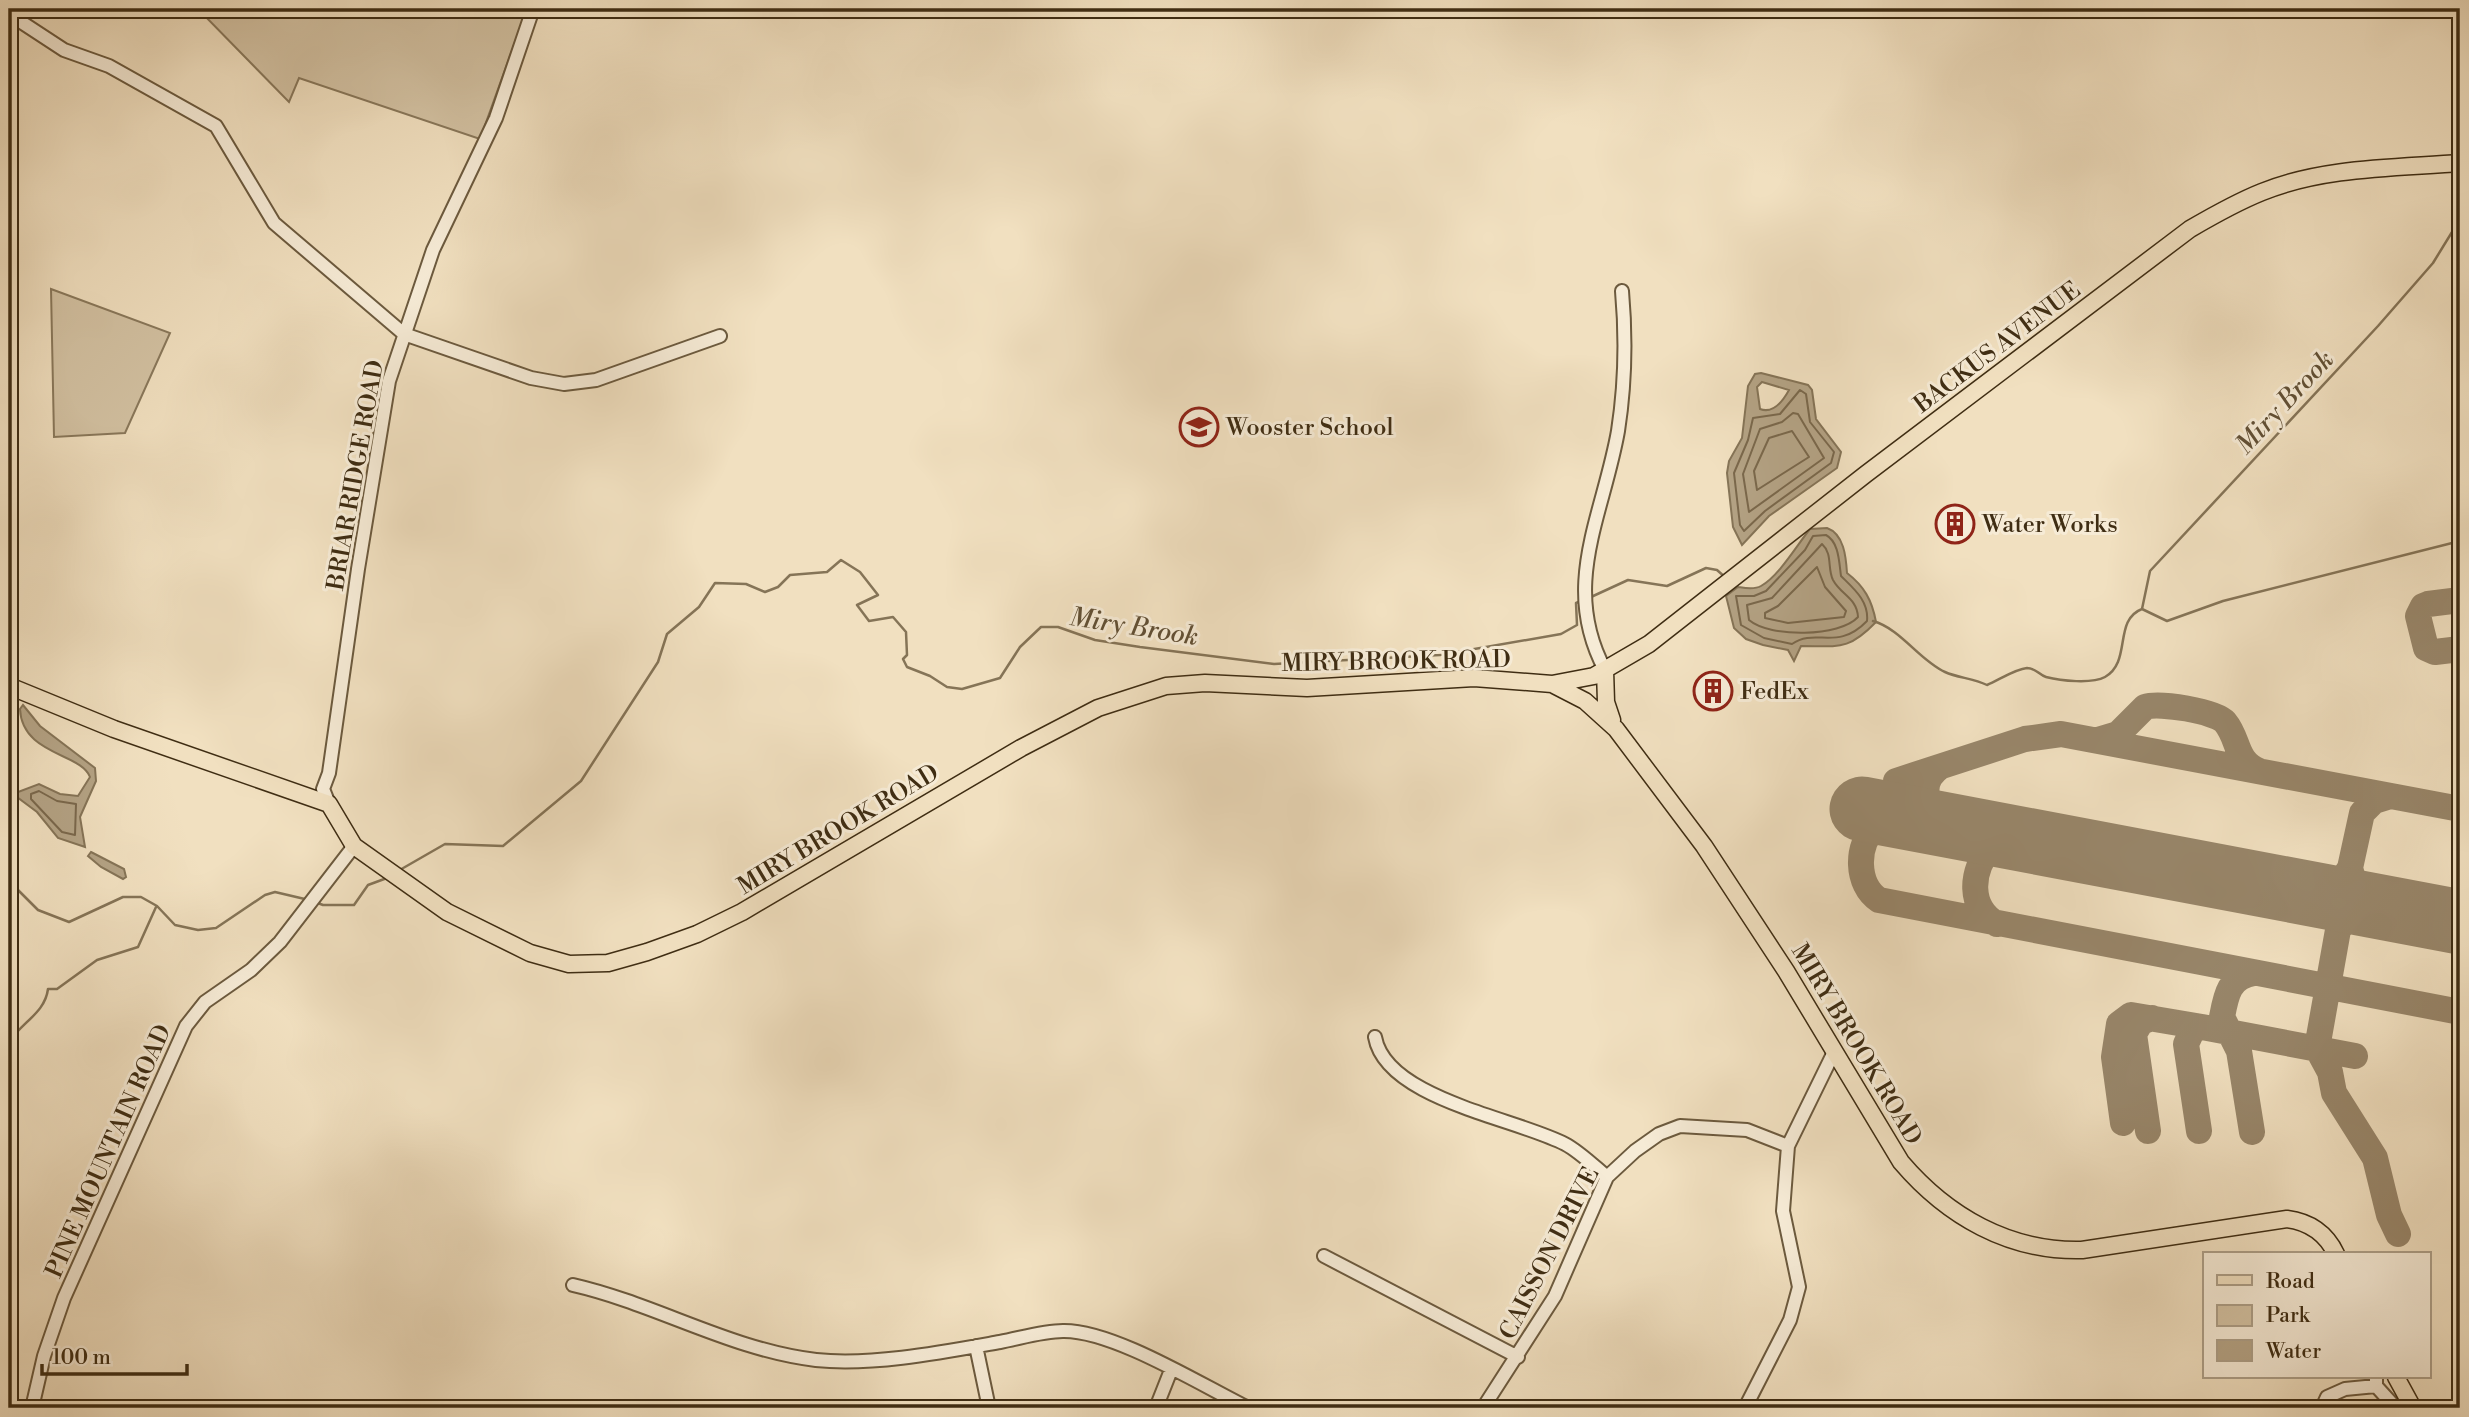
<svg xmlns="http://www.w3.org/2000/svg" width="2469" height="1417" viewBox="0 0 2469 1417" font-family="'Libre Bodoni',serif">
<rect width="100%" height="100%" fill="#f1e0c0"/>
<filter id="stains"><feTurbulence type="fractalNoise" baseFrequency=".00286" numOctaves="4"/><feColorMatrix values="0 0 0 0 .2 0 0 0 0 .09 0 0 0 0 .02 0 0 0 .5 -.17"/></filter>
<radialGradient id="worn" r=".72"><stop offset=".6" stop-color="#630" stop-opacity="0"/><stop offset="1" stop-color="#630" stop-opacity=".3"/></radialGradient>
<!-- green -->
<path fill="#d3c2a3" stroke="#89785b" stroke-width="2" d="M 198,9 L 527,9 L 480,139 L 299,78 L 289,102 Z
M 51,289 L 170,333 L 125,433 L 54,437 Z"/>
<!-- water -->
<path fill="#b4a385" stroke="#857457" stroke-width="2" fill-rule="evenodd" d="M 1761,373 L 1808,385 L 1812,390 L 1816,419 L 1841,452 L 1837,468 L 1769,516 L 1742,545 L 1733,527 L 1727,473 L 1729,461 L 1742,438 L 1748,386 L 1755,374 ZM 1762,382 L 1789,390 C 1783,401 1773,414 1760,409 L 1757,387 Z
M 1827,528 C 1844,534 1846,557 1847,573 C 1864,586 1872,600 1876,622 C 1848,651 1839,646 1801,646 L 1794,661 L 1788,650 L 1763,645 L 1746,639 L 1734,628 L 1726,596 L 1738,587 C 1745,588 1754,590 1761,586 C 1779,576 1797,545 1810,529 Z
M 23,705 L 40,726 L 95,768 L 96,781 L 80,817 L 85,847 L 58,838 L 37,812 L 17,797 L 18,792 L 39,784 L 60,794 L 78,796 L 90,777 C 81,753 22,755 20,709 Z
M 91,852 L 124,869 L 126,877 L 123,879 L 101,867 L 88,856 Z"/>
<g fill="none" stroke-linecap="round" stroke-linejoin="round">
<!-- shore -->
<path stroke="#7a684c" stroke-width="2" d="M 1800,390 L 1806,394 L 1810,422 L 1834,452 L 1831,463 L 1765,511 L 1744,531 L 1740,525 L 1734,473 L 1748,440 L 1753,418 L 1780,414 Z
M 1793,413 L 1798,414 L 1824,458 L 1749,512 L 1743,474 L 1760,429 L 1782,422 Z
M 1792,431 L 1809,457 L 1757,490 L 1754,471 L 1769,438 Z
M 1826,535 C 1839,542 1839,562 1841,576 C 1854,589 1869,601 1867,621 C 1837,652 1816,627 1792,644 L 1764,638 L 1741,625 L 1736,596 L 1754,596 L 1766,591 L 1805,550 L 1813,536 Z
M 1822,544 C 1833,554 1827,568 1833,580 C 1841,595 1857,598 1858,617 C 1840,637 1770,638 1749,620 L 1747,605 L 1772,598 Z
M 1817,567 L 1825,587 L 1846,611 L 1844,617 L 1788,623 L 1765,618 L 1765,613 L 1778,606 Z
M 39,791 L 57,801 L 76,804 L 75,835 L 62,832 L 31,799 L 31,794 Z"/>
<!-- stream -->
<path stroke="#857457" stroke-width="2.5" d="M 1591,597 L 1628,580 L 1667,586 L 1706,568 L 1717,570 L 1726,578
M 2142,609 L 2150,571 L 2378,326 L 2433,263 L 2460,219
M 1873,621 C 1901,629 1919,660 1945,672 C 1958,678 1973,678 1987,685 C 1999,680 2015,669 2027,668 C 2036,668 2039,675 2046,677 C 2061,681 2092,684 2105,677 C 2132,662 2113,620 2142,609 L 2167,621 L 2223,601 L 2460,541
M 398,871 L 445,844 L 503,846 L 581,781 L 658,662 L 667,634 L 699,607 L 715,583 L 746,584 L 765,592 L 778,587 L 790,575 L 827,572 L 841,560 L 860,572 L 878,595 L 857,605 L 869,621 L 893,617 L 906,632 L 907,655 L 903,659 L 907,667 L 930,676 L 947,687 L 962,689 L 1000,678 L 1020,647 L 1041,627 L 1058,627 L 1095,640 L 1140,647 L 1274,664 L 1440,655 L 1561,634 L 1577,625 L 1576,603 L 1581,601
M 9,881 L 38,910 L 69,922 L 123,897 L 141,897 L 157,906 L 175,925 L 198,930 L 216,928 L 265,895 L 275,892 L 309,900
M 315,902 L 323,905 L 354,905 L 368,885 L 387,878
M 9,1042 C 22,1022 45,1013 48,989 L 57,989 L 97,960 L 138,947 L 156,907"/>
<!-- taxiway -->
<path stroke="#98866a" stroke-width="26" d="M 2460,600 L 2428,604 L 2423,606 L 2418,616 L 2426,648 L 2435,652 L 2460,649
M 2098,740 L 2118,734 L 2145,707 C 2159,702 2215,711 2225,722 C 2240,740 2234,760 2259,771
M 1940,767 C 1912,787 1932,815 1955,826
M 1896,781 L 2025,739 L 2061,734 L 2460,809
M 1901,816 C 1892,818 1883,820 1876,826 C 1855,845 1856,885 1879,900 L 2460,1012
M 2314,894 L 2339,885 L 2350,868
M 2371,905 L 2350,914 L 2338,930 L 2317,1048 L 2330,1072 L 2334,1093 L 2375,1158 L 2389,1215 L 2398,1234
M 2371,905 L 2356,890 L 2350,868 L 2362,813 L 2374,801 L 2390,796
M 1997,924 C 1968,908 1970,871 1991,847 L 2019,838
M 2123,1123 L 2114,1057 L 2119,1024 L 2131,1015 L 2202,1027
M 2148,1131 L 2134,1034 L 2141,1022 L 2152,1018
M 2199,1131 L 2186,1044 L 2193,1029 L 2202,1027 L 2355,1056
M 2252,1132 L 2239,1051 L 2222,1017 C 2226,995 2229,977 2254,973"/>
<!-- runway -->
<path stroke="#98866a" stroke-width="65" d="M 1862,809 L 2460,922"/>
<defs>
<path id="minor" d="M 9,14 L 64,50 L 109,66 L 216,126 L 274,223 L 404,334 L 531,378 L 564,384 L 596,380 L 720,336
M 1605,670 C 1560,586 1603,516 1618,431 C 1625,386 1626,336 1622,291
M 329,804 L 323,789 L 329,773 L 358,569 L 389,381 L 433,250 L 496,118 L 533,9
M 1375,1037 C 1386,1099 1515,1118 1565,1144 C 1580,1152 1594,1166 1607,1177
M 1324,1256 L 1518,1357
M 573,1285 C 656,1304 731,1350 816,1360 C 872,1366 944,1352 1000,1342 C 1021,1338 1043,1331 1063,1331 C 1113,1330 1201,1385 1248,1408
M 976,1346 L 989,1408
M 2376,1386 L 2396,1408
M 32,1408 L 44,1356 L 64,1298 L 186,1026 L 205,1002 L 251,970 L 280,942 L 354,846
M 1156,1408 L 1171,1370
M 1483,1408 L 1555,1296 L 1607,1177 L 1635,1151 L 1659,1134 L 1680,1126 L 1747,1130 L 1788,1146
M 1745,1408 L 1790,1320 L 1799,1287 L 1783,1211 L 1788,1146 L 1834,1052
M 2322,1408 L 2327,1397 L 2345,1389 L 2376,1386 L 2376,1377"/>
<path id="major" d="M 1605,670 L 1606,702 L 1612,720
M 1552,684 L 1594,676 L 1649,644 L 1866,474 L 2190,229 C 2214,215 2237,202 2262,192 C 2323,167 2396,168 2460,163
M 9,686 L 114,729 L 329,804 L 354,846 L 447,912 L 530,953 L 569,964 L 608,963 L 647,952 L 697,934 L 742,912 L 1021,748 L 1098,708 L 1166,686 L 1205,683 L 1307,688 L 1474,678 L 1552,684 L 1585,701 L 1616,729 L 1704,846 L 1786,971 L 1901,1162 C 1947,1216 2009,1252 2082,1250 L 2287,1219 C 2310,1222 2326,1233 2336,1254
M 2396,1377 L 2413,1408"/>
</defs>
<!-- minor casing -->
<use href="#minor" stroke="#6c5a3e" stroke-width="16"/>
<!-- major casing -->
<use href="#major" stroke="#3f2d13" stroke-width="19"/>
<!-- minor -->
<use href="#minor" stroke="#f6ebd6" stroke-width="12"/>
<!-- major -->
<use href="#major" stroke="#f1e0c0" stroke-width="16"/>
</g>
<!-- icons -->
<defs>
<symbol id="school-ring" viewBox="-11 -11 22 22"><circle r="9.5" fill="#f6ebd6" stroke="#8f2418" stroke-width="1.5"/><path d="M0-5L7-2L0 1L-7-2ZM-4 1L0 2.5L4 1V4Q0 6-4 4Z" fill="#8f2418"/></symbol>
<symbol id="building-ring" viewBox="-11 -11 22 22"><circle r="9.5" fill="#f6ebd6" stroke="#8f2418" stroke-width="1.5"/><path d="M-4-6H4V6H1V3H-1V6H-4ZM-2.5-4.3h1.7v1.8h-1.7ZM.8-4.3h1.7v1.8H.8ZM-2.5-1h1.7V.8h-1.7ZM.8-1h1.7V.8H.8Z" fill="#8f2418"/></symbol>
</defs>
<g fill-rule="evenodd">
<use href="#school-ring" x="1177" y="405" width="44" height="44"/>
<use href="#building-ring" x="1933" y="502" width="44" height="44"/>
<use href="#building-ring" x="1691" y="669" width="44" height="44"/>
</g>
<g text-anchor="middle" stroke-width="6" stroke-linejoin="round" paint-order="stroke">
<!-- street labels -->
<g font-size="24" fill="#3f2d13" stroke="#f6ebd6">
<text transform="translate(1997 347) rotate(-37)" y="8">BACKUS AVENUE</text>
<text transform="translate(355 475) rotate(-80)" y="8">BRIAR RIDGE ROAD</text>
<text transform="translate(1396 661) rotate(-1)" y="8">MIRY BROOK ROAD</text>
<text transform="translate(838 829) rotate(-31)" y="8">MIRY BROOK ROAD</text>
<text transform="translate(1857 1044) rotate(59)" y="8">MIRY BROOK ROAD</text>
<text transform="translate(108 1151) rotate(-66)" y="8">PINE MOUNTAIN ROAD</text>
<text transform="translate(1549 1253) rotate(-63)" y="8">CAISSON DRIVE</text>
</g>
<!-- poi labels -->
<g font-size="24" fill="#3f2d13" stroke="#f6ebd6" text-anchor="start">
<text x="1226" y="435">Wooster School</text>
<text x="1982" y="532">Water Works</text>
<text x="1740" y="699">FedEx</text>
</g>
<!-- water labels -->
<g font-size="26" font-style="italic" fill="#625035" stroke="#f6ebd6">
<text transform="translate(2284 402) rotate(-47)" y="9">Miry Brook</text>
<text transform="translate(1134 626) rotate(9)" y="9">Miry Brook</text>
</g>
</g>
<!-- margin -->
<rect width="2469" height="1417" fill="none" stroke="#f1e0c0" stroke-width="35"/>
<rect x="10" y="10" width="2448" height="1396" fill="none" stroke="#3f2d13" stroke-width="3.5"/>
<rect x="18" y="18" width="2434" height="1382" fill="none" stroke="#3f2d13" stroke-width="2"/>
<!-- legend -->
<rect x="2203" y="1252" width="228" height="126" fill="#f6ebd6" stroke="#ad9f88" stroke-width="2"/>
<rect x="2217" y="1275" width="35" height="10" fill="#f1e0c0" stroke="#ad9f88" stroke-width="2"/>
<text x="2266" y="1288" font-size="21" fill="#3f2d13">Road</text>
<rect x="2217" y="1305" width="35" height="21" fill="#d3c2a3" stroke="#ad9f88" stroke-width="2"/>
<text x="2266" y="1322" font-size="21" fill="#3f2d13">Park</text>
<rect x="2217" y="1340" width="35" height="21" fill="#b4a385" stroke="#ad9f88" stroke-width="2"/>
<text x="2266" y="1358" font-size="21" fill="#3f2d13">Water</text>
<!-- scale -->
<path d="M42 1364v10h145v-10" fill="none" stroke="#3f2d13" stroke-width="3.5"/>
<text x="52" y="1364" font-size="21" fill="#3f2d13" stroke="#f6ebd6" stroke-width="5" paint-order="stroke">100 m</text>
<rect width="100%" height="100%" filter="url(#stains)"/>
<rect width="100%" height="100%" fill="url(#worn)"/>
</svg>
